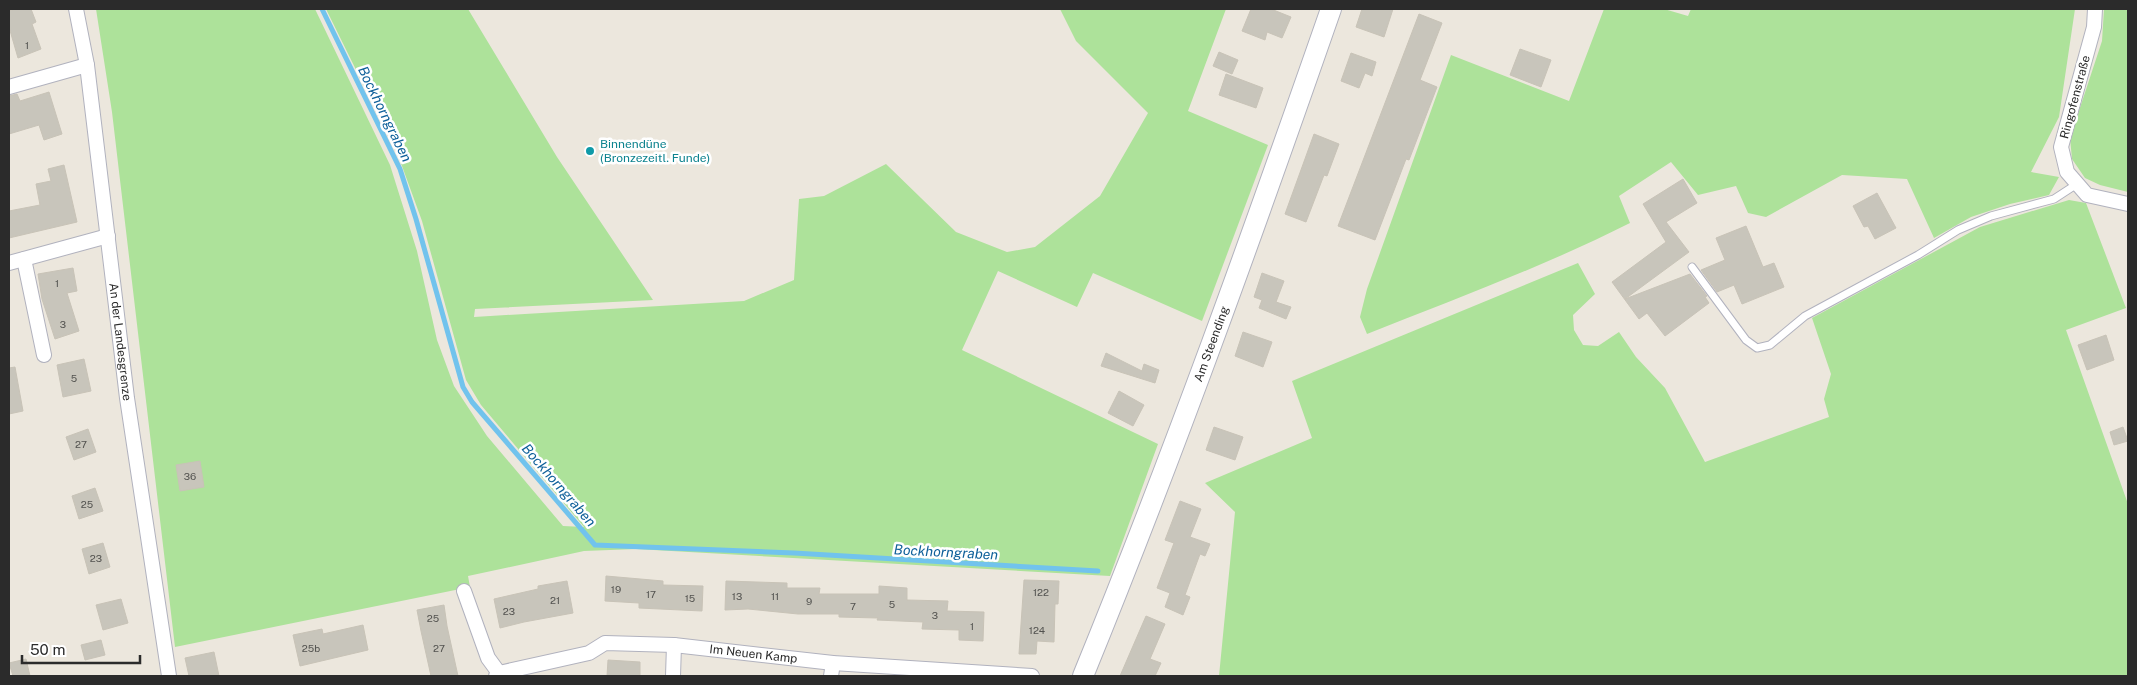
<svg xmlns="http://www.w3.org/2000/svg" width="2137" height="685" viewBox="0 0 2137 685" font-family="'Public Sans',sans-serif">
<rect width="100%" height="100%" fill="#ece7dd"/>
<!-- green -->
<path fill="#ade29a" d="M 96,9 L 315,9 L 390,165 L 417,251 L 437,340 L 454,386 L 487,436 L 563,526 L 584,527 L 481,405 L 466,380 L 422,221 L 398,155 L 326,9 L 468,9 L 557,157 L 653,300 L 475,309 L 474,317 L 744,301 L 794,280 L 799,199 L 824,196 L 886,164 L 956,232 L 1007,252 L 1035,247 L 1100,196 L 1148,113 L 1076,41 L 1060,9 L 1226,9 L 1188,111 L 1268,145 L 1202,321 L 1093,273 L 1077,307 L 998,271 L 962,350 L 1158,444 L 1110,576 L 636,549 L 584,551 L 468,576 L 470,587 L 175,647 L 112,112 Z
M 1604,9 L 1664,9 L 1688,16 L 1691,9 L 2075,9 L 2059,117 L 2031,172 L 2059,177 L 2049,195 L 2010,204 L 1971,217 L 1934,238 L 1907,179 L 1842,175 L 1766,217 L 1748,213 L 1736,186 L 1698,195 L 1671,162 L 1619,196 L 1630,223 C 1545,266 1455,299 1367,334 L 1360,317 L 1367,289 L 1451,55 L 1569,101 Z
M 2104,9 L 2128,9 L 2128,192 L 2100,185 L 2085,178 L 2072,159 L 2070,138 L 2102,41 Z
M 2069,200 L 2086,203 L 2126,308 L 2066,330 L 2128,504 L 2128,676 L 1219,676 L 1235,512 L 1205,483 L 1312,438 L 1292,381 L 1578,263 L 1595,294 L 1573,315 L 1574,330 L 1583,345 L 1598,346 L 1619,332 L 1636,357 L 1665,388 L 1705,462 L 1829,417 L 1824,399 L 1831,374 L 1812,318 L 1980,227 Z"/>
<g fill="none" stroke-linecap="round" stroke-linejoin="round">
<!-- stream -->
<path stroke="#71c3ed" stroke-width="5" d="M 322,9 L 400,169 L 416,219 L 463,387 L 472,402 L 595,545 L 794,553 L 1098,571"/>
</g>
<!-- building -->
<path fill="#c8c5bb" stroke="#c8c3b7" d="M 15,9 L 31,9 L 36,22 L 32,24 L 41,49 L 18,58 L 9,27 L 9,11 Z
M 1251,9 L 1271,9 L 1291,17 L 1282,38 L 1267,32 L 1265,40 L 1242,31 Z
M 1362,9 L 1393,9 L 1384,37 L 1356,27 Z
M 1419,14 L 1442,23 L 1420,80 L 1437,87 L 1409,160 L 1406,159 L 1375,240 L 1338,226 Z
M 1520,49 L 1551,60 L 1541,87 L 1510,75 Z
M 1219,52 L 1238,60 L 1232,74 L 1213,66 Z
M 1351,53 L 1376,62 L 1372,76 L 1365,73 L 1359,88 L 1341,81 Z
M 1226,74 L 1263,88 L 1256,108 L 1219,95 Z
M 49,92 L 62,134 L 44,140 L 39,125 L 9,134 L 9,96 L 17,94 L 20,101 Z
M 1314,134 L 1339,144 L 1327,176 L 1324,175 L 1306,222 L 1285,214 Z
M 64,165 L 77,222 L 9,238 L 9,211 L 40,205 L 36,184 L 51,181 L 48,169 Z
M 1683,179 L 1697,203 L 1666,222 L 1689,252 L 1625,299 L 1690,274 L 1707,296 L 1705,297 L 1709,303 L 1665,336 L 1647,313 L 1639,319 L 1612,282 L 1666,242 L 1643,204 Z
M 1877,193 L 1896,228 L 1875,239 L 1868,226 L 1864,227 L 1853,206 Z
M 1746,226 L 1763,267 L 1774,263 L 1784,287 L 1742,304 L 1734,285 L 1717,292 L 1701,270 L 1725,260 L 1716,238 Z
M 73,268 L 77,291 L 67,293 L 79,331 L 55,339 L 42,299 L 38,274 Z
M 1262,273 L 1284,281 L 1276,302 L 1291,307 L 1286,319 L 1259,308 L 1262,300 L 1254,297 Z
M 1243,332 L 1272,342 L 1263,367 L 1235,356 Z
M 2106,335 L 2114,360 L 2087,370 L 2078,345 Z
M 1106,353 L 1142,371 L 1144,364 L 1159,370 L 1155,383 L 1101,366 Z
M 84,359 L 91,391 L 63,397 L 57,365 Z
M 15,367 L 23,411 L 9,414 L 9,368 Z
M 1119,391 L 1144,405 L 1133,426 L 1108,413 Z
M 1214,427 L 1243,437 L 1235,460 L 1206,450 Z
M 2123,427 L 2128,441 L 2114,445 L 2110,432 Z
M 88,429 L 96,452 L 74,460 L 66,437 Z
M 200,461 L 204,487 L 180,491 L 176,465 Z
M 95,488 L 103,511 L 79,519 L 72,496 Z
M 1180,501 L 1201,509 L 1190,537 L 1210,544 L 1205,556 L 1200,554 L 1185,595 L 1190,597 L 1183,615 L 1165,607 L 1170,593 L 1157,588 L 1174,543 L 1165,540 Z
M 103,543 L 110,567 L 89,574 L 82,549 Z
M 606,576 L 663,581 L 663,585 L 703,586 L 702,611 L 639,608 L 639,603 L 605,601 Z
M 1024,580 L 1059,581 L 1058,604 L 1055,604 L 1054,642 L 1037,641 L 1036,654 L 1019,654 Z
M 567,581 L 573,613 L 524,622 L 500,628 L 494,599 L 538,589 L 538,586 Z
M 726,581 L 787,583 L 787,588 L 820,588 L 819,594 L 879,594 L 879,586 L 907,588 L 907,600 L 948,601 L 947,611 L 984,612 L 983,641 L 959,640 L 959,630 L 922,629 L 923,622 L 877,620 L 878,618 L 839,617 L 839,614 L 798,614 L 748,609 L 725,610 Z
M 121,599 L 128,623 L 103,630 L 96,605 Z
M 444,605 L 447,626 L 458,676 L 431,676 L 421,631 L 417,610 Z
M 1146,616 L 1165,624 L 1150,659 L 1161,663 L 1155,676 L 1120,676 Z
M 363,625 L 368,650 L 300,666 L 293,635 L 322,629 L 323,634 Z
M 101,640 L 105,655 L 85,660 L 81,645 Z
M 214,652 L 219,676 L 189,676 L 185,658 Z
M 26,659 L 30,676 L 13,676 L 9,663 Z
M 608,660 L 640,662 L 640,676 L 607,676 Z"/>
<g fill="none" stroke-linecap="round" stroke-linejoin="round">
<defs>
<path id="lane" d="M 1692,267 L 1746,340 L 1757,348 L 1770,345 L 1805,316 L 1918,255 L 1958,230 L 1991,216 L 2054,199 L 2077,184"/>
<g id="street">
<path id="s1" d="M 76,9 L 87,65 L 127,398 L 169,676"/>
<path d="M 2095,9 L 2094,27 L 2061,147 L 2067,172 L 2087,195 L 2128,204"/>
<path d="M 9,87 L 87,65"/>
<path d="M 24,259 L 44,355"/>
<path d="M 9,263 L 108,236"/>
<path d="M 464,591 L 488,658 L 499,673 L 496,676"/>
<path id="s2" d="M 499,673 L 589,653 L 605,643 L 674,645 L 833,663 L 1032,676"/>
<path d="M 673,676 L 674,645"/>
<path d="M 831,676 L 833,663"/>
</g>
<g id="secondary">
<path id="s3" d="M 1083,676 C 1173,456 1253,233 1331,9"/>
</g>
</defs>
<!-- lane casing -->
<use href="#lane" stroke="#b1b2be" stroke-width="9"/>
<!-- street casing -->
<use href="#street" stroke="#b1b2be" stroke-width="16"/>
<!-- secondary casing -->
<use href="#secondary" stroke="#b1b2be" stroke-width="22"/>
<!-- lane -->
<use href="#lane" stroke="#fff" stroke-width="7"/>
<!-- street -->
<use href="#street" stroke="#fff" stroke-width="14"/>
<!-- secondary -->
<use href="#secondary" stroke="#fff" stroke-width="20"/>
</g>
<!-- markers -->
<circle fill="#0f9aa8" stroke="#fff" stroke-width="2" cx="590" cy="151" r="5"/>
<g text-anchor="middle" stroke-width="5" stroke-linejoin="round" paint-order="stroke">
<!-- number labels -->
<g font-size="10" fill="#52524f">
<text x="27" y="49">1</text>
<text x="57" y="287">1</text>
<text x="63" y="328">3</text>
<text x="74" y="382">5</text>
<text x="81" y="448">27</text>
<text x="190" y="480">36</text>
<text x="87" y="508">25</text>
<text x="96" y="562">23</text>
<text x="616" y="593">19</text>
<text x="1041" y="596">122</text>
<text x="651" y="598">17</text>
<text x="737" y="600">13</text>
<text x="775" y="600">11</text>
<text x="690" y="602">15</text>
<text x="555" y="604">21</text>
<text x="809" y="605">9</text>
<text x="892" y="608">5</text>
<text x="853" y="610">7</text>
<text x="509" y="615">23</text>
<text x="935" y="619">3</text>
<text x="433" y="622">25</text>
<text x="972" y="630">1</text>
<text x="1037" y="634">124</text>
<text x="311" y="652">25b</text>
<text x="439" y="652">27</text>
</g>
<!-- street labels -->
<g font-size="12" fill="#2b2b2b" stroke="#fff">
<text transform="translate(2075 97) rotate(-75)" y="4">Ringofenstraße</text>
<text dy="4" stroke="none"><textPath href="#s1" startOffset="336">An der Landesgrenze</textPath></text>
<text dy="4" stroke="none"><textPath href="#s3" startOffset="356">Am Steending</textPath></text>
<text dy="4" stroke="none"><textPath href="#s2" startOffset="260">Im Neuen Kamp</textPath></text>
</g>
<!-- culture labels -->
<g font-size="12" fill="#0d838f" stroke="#fff" text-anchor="start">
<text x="600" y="148">Binnendüne<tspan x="600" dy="14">(Bronzezeitl. Funde)</tspan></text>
</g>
<!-- water labels -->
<g font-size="14" font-style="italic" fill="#0f609a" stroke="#fff">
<text transform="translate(385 114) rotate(64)" y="5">Bockhorngraben</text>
<text transform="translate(559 485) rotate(49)" y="5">Bockhorngraben</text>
<text transform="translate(946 552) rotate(3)" y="5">Bockhorngraben</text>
</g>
</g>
<!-- border -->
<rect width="2137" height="685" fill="none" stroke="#2b2b2b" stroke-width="20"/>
<!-- scale -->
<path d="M22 655v8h118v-8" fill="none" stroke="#2b2b2b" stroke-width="2.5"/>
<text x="30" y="655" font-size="15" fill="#2b2b2b" stroke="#ffffff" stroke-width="4" paint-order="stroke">50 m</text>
</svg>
